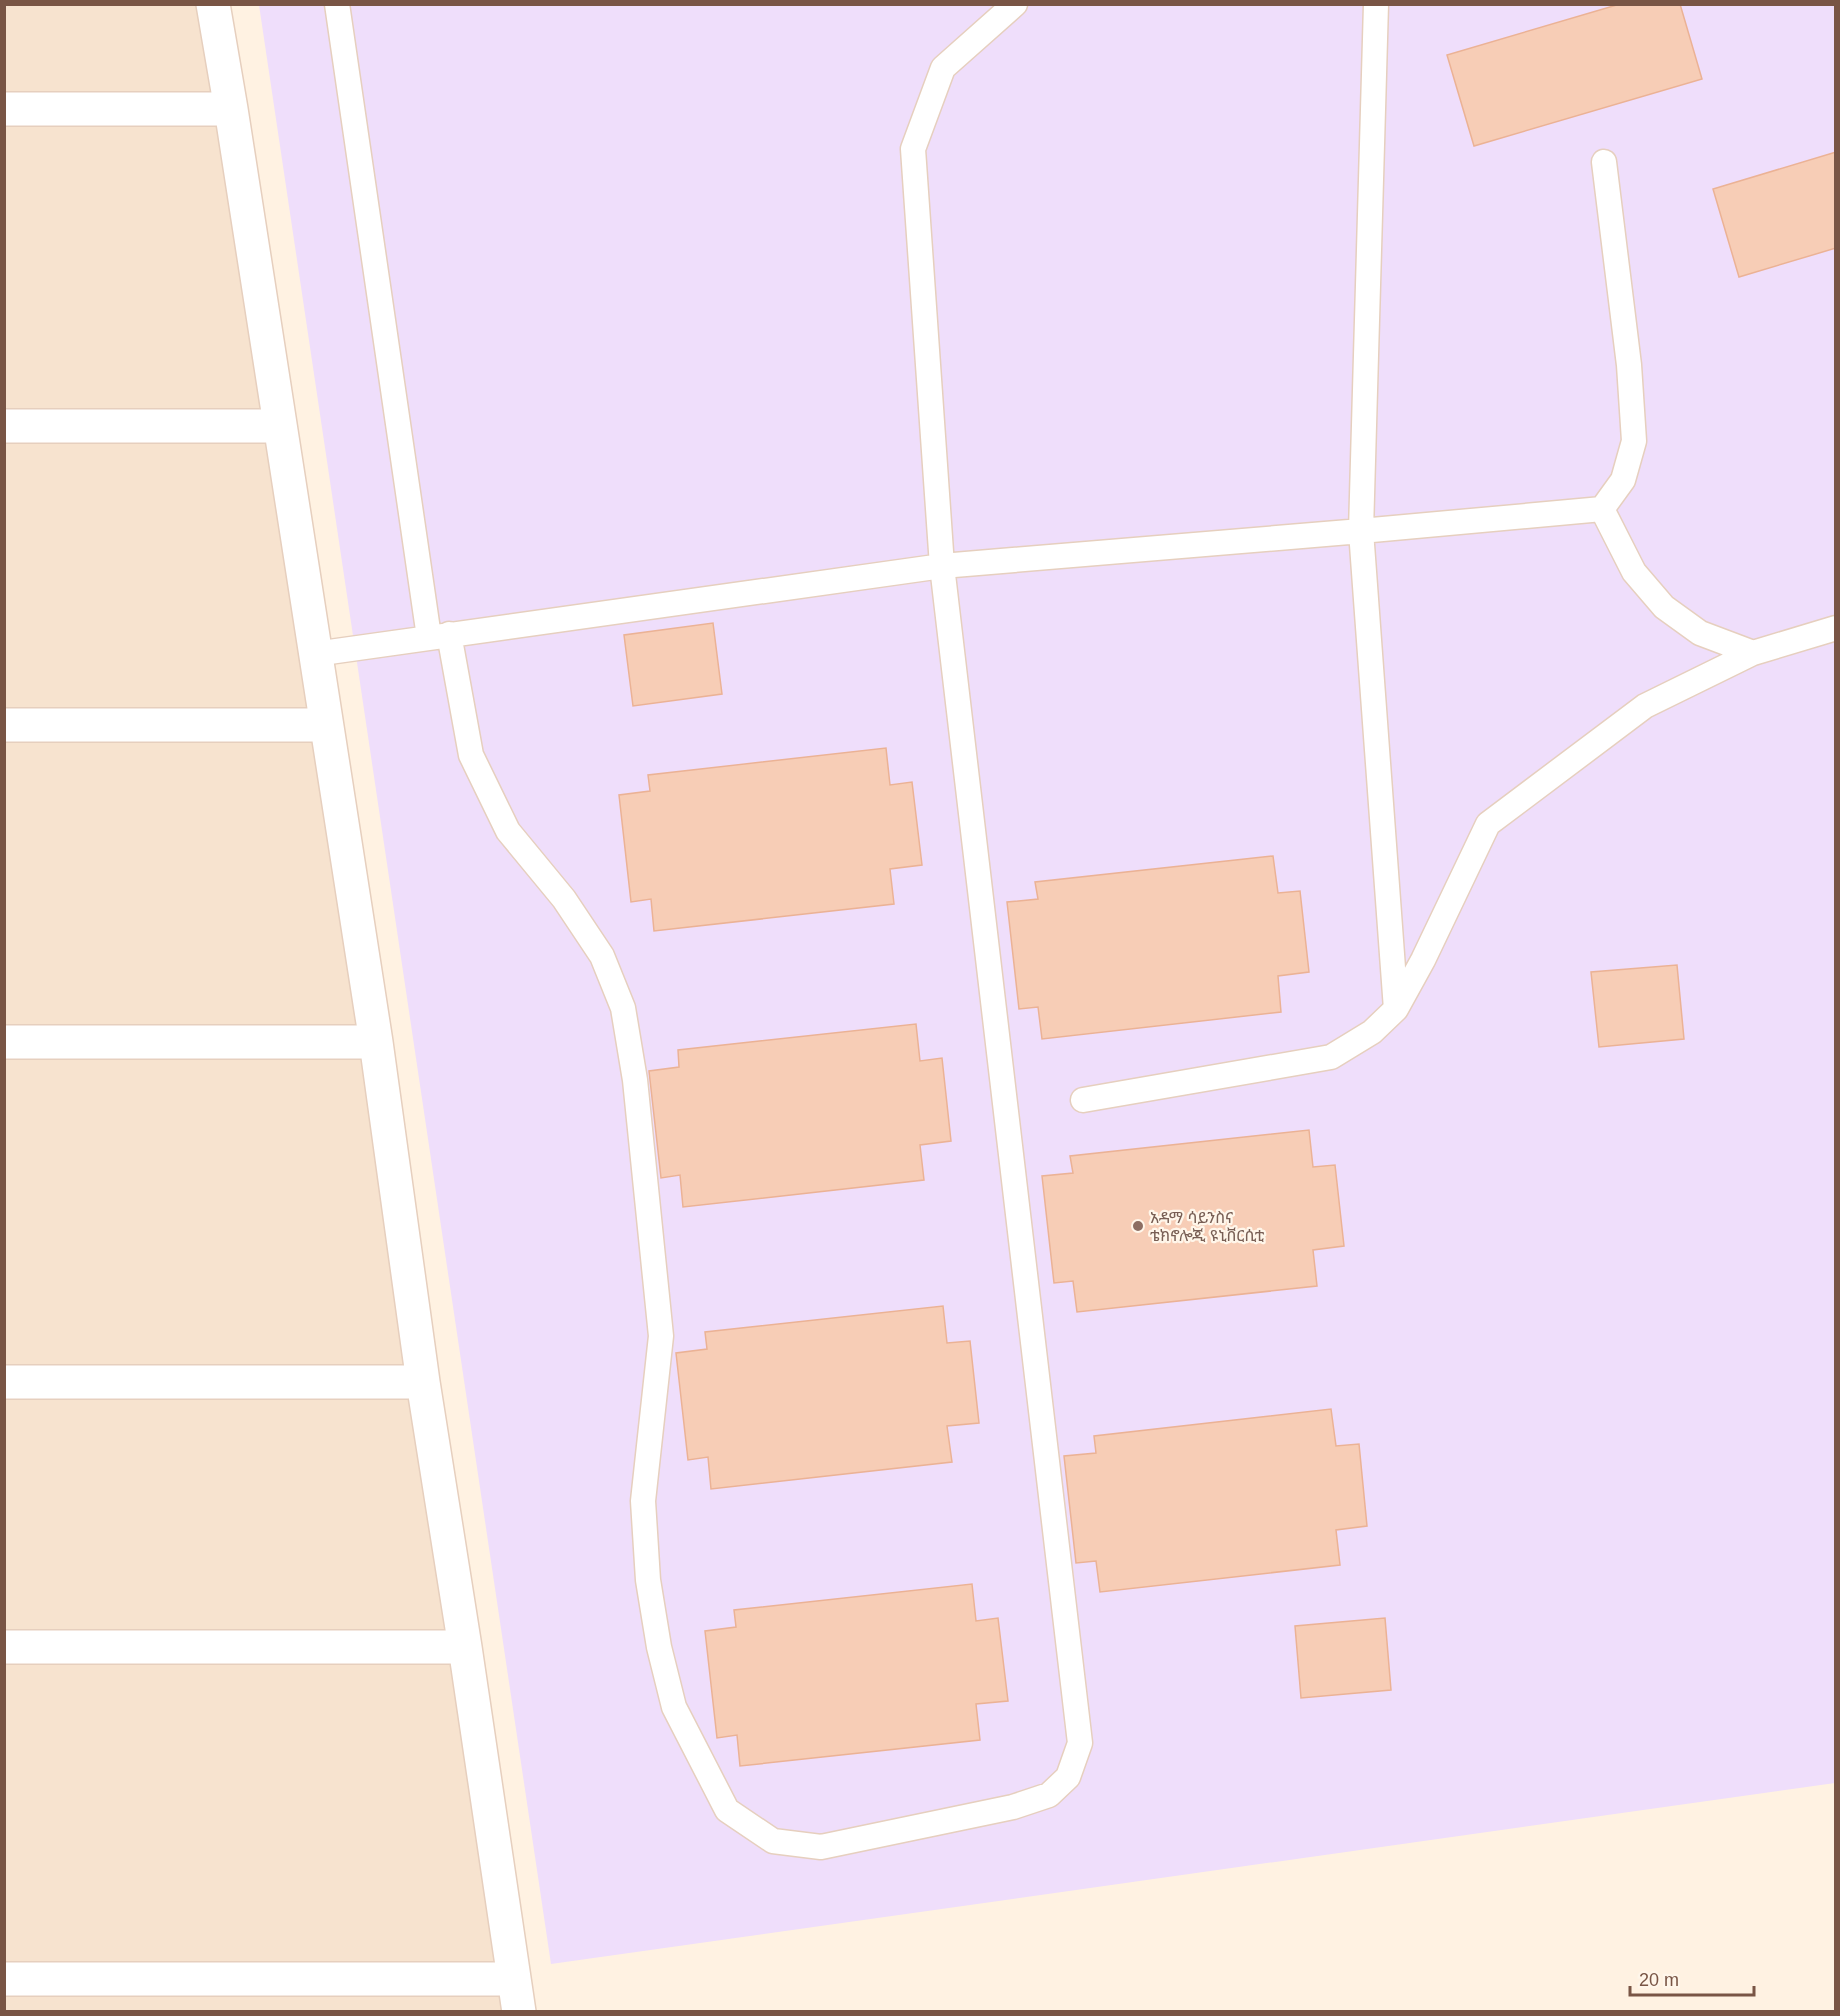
<svg xmlns="http://www.w3.org/2000/svg" width="1840" height="2016" viewBox="0 0 1840 2016" font-family="Helvetica,'Noto Sans Ethiopic',sans-serif">
<rect width="100%" height="100%" fill="#fff2e2"/>
<!-- residential -->
<path fill="#f7e3cf" d="M 5,5 L 226,5 L 508,2011 L 5,2012 Z"/>
<!-- education -->
<path fill="#efdefb" d="M 259,5 L 1835,5 L 1835,1783 L 551,1964 Z"/>
<!-- building -->
<path fill="#f7cdb6" stroke="#ebb295" stroke-width="1.5" d="M 1620,4 L 1680,4 L 1702,79 L 1474,146 L 1447,55 Z
M 1836,152 L 1836,248 L 1739,277 L 1713,189 Z
M 713,623 L 722,694 L 633,706 L 624,635 Z
M 886,748 L 890,785 L 912,782 L 922,865 L 890,869 L 894,904 L 654,931 L 651,899 L 631,902 L 619,795 L 650,791 L 648,775 Z
M 1273,856 L 1278,893 L 1300,891 L 1309,972 L 1278,976 L 1281,1012 L 1042,1039 L 1038,1007 L 1019,1009 L 1007,902 L 1038,899 L 1035,882 Z
M 1677,965 L 1684,1039 L 1599,1047 L 1591,972 Z
M 916,1024 L 920,1061 L 942,1058 L 951,1141 L 920,1145 L 924,1180 L 683,1207 L 680,1175 L 661,1178 L 649,1071 L 679,1067 L 678,1050 Z
M 1309,1130 L 1313,1167 L 1335,1165 L 1344,1246 L 1313,1250 L 1317,1286 L 1077,1312 L 1073,1281 L 1054,1283 L 1042,1176 L 1073,1173 L 1070,1156 Z
M 943,1306 L 947,1343 L 970,1341 L 979,1423 L 947,1426 L 952,1462 L 711,1489 L 708,1457 L 688,1460 L 676,1353 L 707,1349 L 705,1332 Z
M 1331,1409 L 1336,1446 L 1359,1444 L 1367,1526 L 1336,1530 L 1340,1565 L 1100,1592 L 1096,1561 L 1076,1563 L 1064,1456 L 1096,1453 L 1094,1436 Z
M 972,1584 L 976,1621 L 998,1618 L 1008,1701 L 976,1704 L 980,1740 L 740,1766 L 737,1735 L 717,1738 L 705,1631 L 736,1627 L 734,1610 Z
M 1385,1618 L 1391,1690 L 1301,1698 L 1295,1626 Z"/>
<g fill="none" stroke-linecap="round" stroke-linejoin="round">
<defs>
<path id="lane" d="M 337,4 L 429,637
M 1376,4 L 1361,531 L 1396,1009
M 1602,509 L 1634,572 L 1664,607 L 1700,633 L 1753,653
M 449,634 L 471,755 L 508,831 L 564,899 L 602,956 L 623,1008 L 635,1080 L 661,1336 L 643,1501 L 648,1580 L 659,1647 L 674,1707 L 727,1810 L 773,1841 L 821,1847 L 1013,1807 L 1049,1795 L 1068,1777 L 1080,1743 L 942,566 L 913,149 L 943,68 L 1015,4
M 315,654 L 942,566 L 1361,531 L 1602,509 L 1623,480 L 1634,441 L 1629,365 L 1604,162
M 1083,1100 L 1331,1057 L 1372,1032 L 1396,1009 L 1423,960 L 1488,824 L 1645,706 L 1753,653 L 1836,628"/>
<path id="street" d="M 213,4 L 231,109 L 376,1042 L 423,1382 L 465,1647 L 519,2012
M 4,109 L 231,109
M 4,426 L 279,426
M 4,725 L 326,725
M 4,1042 L 376,1042
M 4,1382 L 423,1382
M 4,1647 L 465,1647
M 4,1979 L 514,1979"/>
</defs>
<!-- lane casing -->
<use href="#lane" stroke="#e6cfbe" stroke-width="27"/>
<!-- street casing -->
<use href="#street" stroke="#e6cfbe" stroke-width="36"/>
<!-- lane -->
<use href="#lane" stroke="#fff" stroke-width="24"/>
<!-- street -->
<use href="#street" stroke="#fff" stroke-width="33"/>
</g>
<!-- markers -->
<circle fill="#8d6e63" stroke="#fff6ea" stroke-width="2" cx="1138" cy="1226" r="6"/>
<g text-anchor="middle" stroke-width="4.5" stroke-linejoin="round" paint-order="stroke">
<!-- education labels -->
<g font-size="16" fill="#785e54" stroke="#fff6ea" text-anchor="start">
<text x="1150" y="1223">አዳማ ሳይንስና<tspan x="1150" dy="18">ቴክኖሎጂ ዩኒቨርሲቲ</tspan></text>
</g>
</g>
<!-- border -->
<rect width="1840" height="2016" fill="none" stroke="#795545" stroke-width="12"/>
<!-- scale -->
<path d="M1630 1986v9h124v-9" fill="none" stroke="#795545" stroke-width="3"/>
<text x="1639" y="1986" font-size="18" fill="#795545" stroke="#fff6ea" stroke-width="4.5" paint-order="stroke">20 m</text>
</svg>
